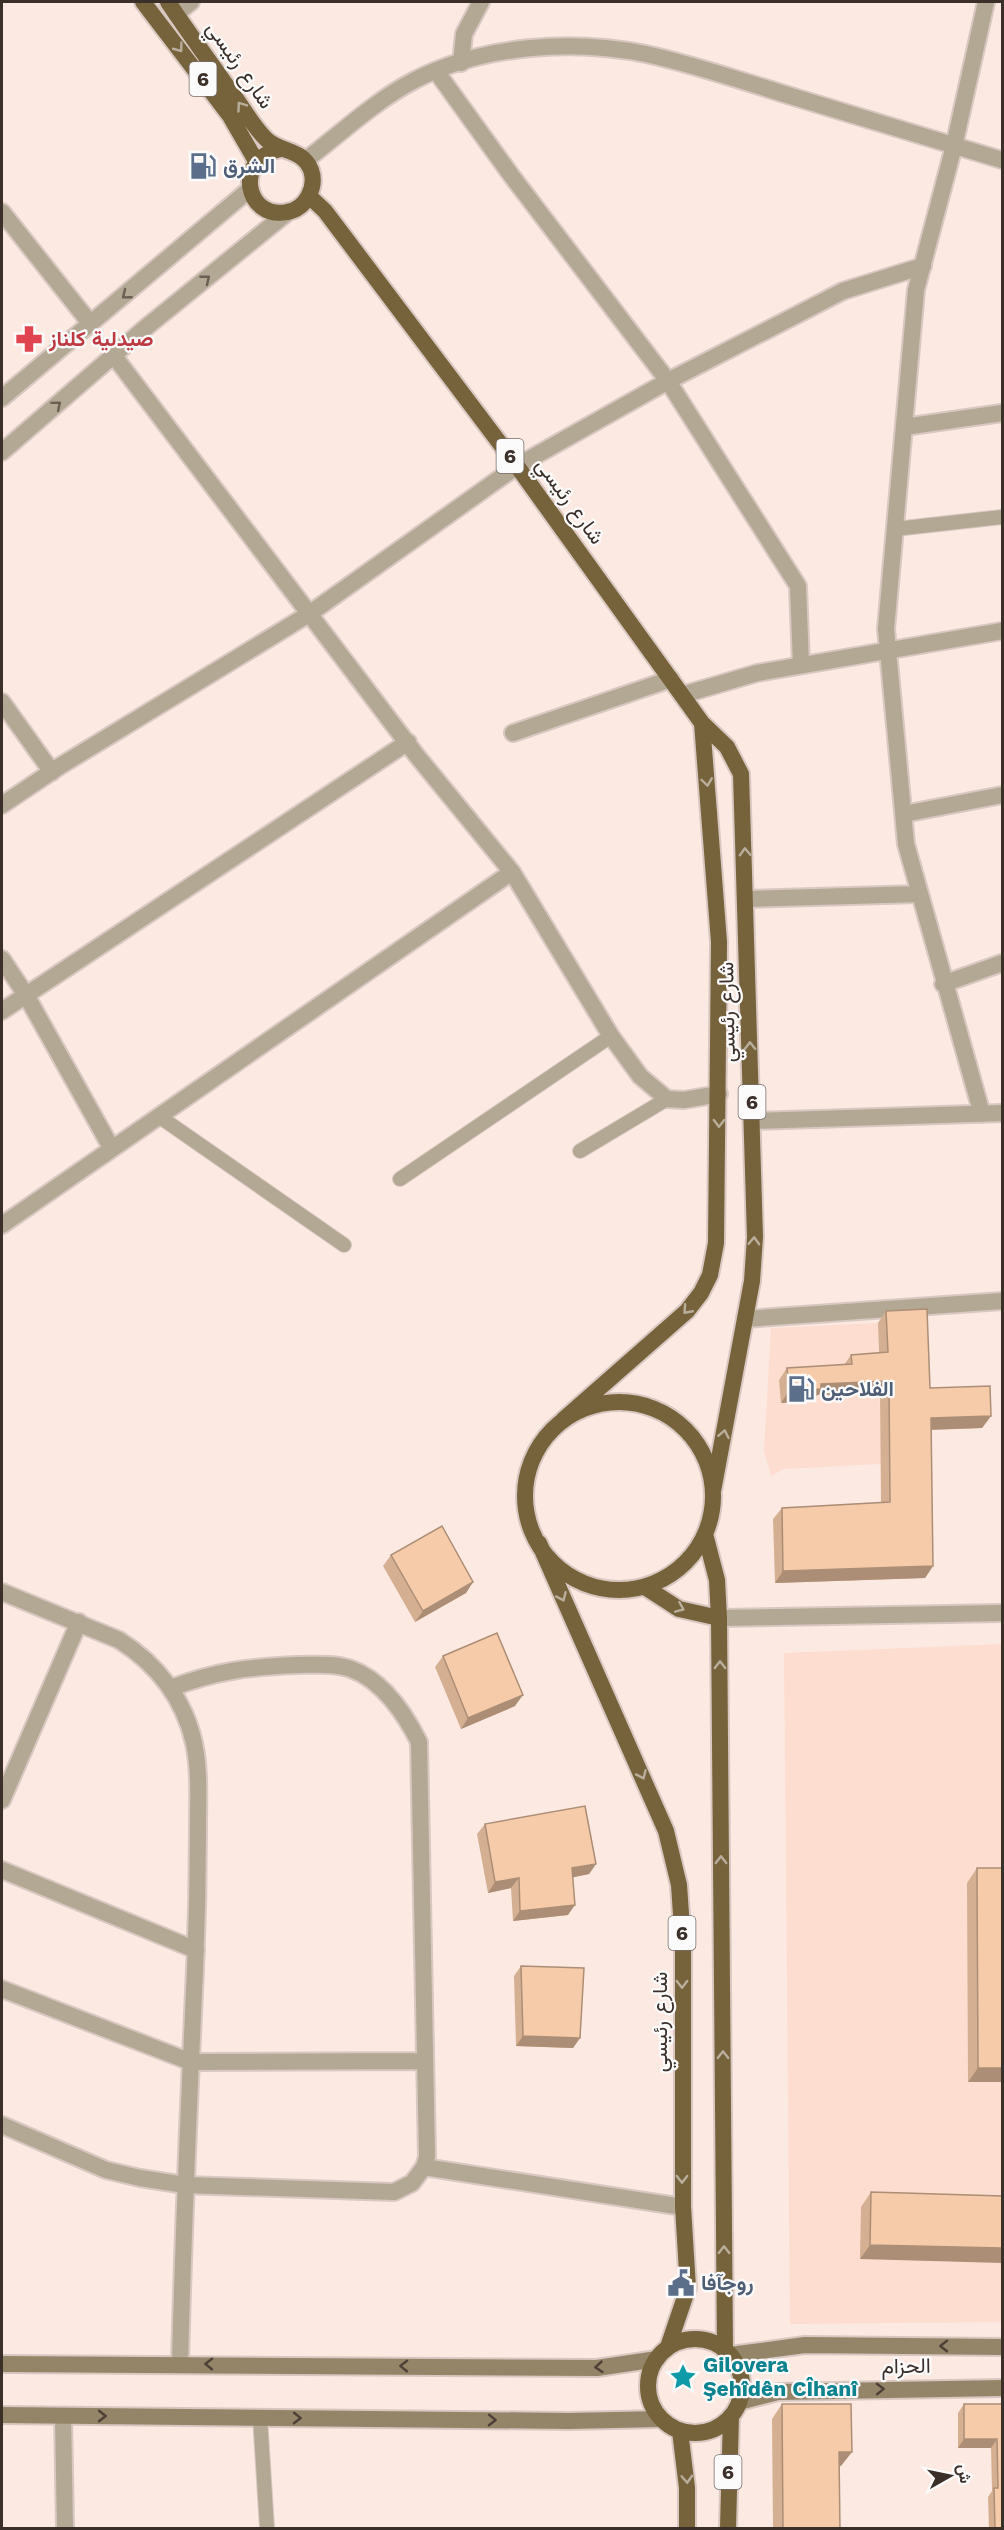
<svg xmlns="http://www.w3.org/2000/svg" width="1004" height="2530" viewBox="0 0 1004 2530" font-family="'Work Sans',Vazirmatn,sans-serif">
<rect width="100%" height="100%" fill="#fceae2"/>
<!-- built -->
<path fill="#fcddd0" d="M 878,1323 L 881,1464 L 784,1469 L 771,1476 L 764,1451 L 771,1328 Z
M 1002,1644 L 1002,2322 L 790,2324 L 784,1653 Z"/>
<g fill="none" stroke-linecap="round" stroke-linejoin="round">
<defs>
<path id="service" d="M 895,529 L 1002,517
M 160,1117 L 344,1245
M 580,1151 L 667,1099
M 400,1179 L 611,1036
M 260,2417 L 267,2528"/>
<path id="minor" d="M 176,14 L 191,2
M 461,63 L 464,34 L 481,2
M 436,71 L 511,175 L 668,381 L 798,586 L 801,665
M 2,212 L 90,323
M 114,356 L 417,756 L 512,872 L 611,1036 L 640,1076 L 667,1099 L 684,1100 L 719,1094
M 904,427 L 1002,413
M 682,695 L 757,673 L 1002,631
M 2,702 L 52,772
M 513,733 L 671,679
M 2,805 L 60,766 L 309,614 L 517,466 L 668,381 L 843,291 L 923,266
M 904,814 L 1002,795
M 747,899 L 920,894
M 2,959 L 26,995 L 112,1149
M 943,984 L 1002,963
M 2,1011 L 408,742
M 982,1114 L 906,844 L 886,629 L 916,290 L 954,146 L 986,2
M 752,1121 L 1002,1113
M 2,1225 L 512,872
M 745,1319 L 1002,1301
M 719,1618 L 1002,1613
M 2,1800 L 79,1622
M 2,1870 L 196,1950
M 2,1989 L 191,2062 L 423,2061
M 2,2125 L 106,2170 L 140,2178 L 185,2185 L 394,2192 L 412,2183 L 424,2167 L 427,2157 L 419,1742 C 405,1714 382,1680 351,1669 C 334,1663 314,1665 297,1665 C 248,1667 216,1671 171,1688
M 424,2167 L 683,2207
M 63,2416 L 65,2528"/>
<path id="tertiary" d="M 306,160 C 341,133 376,100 415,80 C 483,45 572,39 646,54 C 696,65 745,82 794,97 C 864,118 933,139 1002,160
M 2,398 L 250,189
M 2,452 L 144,329 L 288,212
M 2,1592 L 119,1640 C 157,1664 184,1699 194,1743 C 200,1771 198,1801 198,1829 C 198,1876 197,1923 195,1970 C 189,2101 183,2232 180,2364"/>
<path id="secondary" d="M 730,2355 L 805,2345 L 1002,2347
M 2,2364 L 597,2368 L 657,2359
M 739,2402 L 778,2392 L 1002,2388
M 2,2415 L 569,2421 L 661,2419"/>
<path id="trunk" d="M 143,2 L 230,116 L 256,161
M 168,2 C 188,32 210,62 231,92 C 243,107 253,127 267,140 C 282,153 303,149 311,170 C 317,187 306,209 287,212 C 245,220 233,158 281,149
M 309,196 L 325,211 L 517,466 L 702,723 L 727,747 L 741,774 L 755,1237 L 752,1281 L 713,1491
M525 1496a94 94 0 1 1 188 0a94 94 0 1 1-188 0Z
M 563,1420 L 687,1311 L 701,1293 L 710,1275 L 716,1243 L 719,942 L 702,723
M 705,1534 L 717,1580 L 719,1618 L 725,2350
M 539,1543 L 666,1831 L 679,1885 L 683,1943 L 683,2207 L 688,2288 L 668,2347
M 645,1587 L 679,1609 L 719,1618
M648 2386a47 47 0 1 1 94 0a47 47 0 1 1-94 0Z
M 680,2431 L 687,2488 L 687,2528
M 728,2528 L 731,2416"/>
</defs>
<!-- service casing -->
<use href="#service" stroke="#d9c8c1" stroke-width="16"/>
<!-- minor casing -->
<use href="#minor" stroke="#d9c8c1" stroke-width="20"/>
<!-- tertiary casing -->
<use href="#tertiary" stroke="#d9c8c1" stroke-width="20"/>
<!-- secondary casing -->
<use href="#secondary" stroke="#d9c8c1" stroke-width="20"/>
<!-- trunk casing -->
<use href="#trunk" stroke="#d9c8c1" stroke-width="20"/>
<!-- service -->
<use href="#service" stroke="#b2a894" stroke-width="14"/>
<!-- minor -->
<use href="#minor" stroke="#b2a894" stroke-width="16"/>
<!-- tertiary -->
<use href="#tertiary" stroke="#b2a894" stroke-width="16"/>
<!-- secondary -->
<use href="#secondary" stroke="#948569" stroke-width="16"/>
<!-- trunk -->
<use href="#trunk" stroke="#76623b" stroke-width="16"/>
</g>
<!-- wall -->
<path fill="#d4af91" d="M 886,1311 L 930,1388 L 991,1416 L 982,1428 L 931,1430 L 933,1566 L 925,1578 L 775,1583 L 773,1519 L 782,1508 L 881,1503 L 880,1393 L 817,1395 L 813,1401 L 781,1403 L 779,1380 L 787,1368 L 844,1365 L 851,1355 L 879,1353 L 878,1323 Z
M 391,1555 L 473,1582 L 466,1593 L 415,1622 L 383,1566 Z
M 443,1656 L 515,1706 L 461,1729 L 435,1667 Z
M 485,1824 L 596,1864 L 589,1874 L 573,1877 L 568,1915 L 513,1921 L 511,1888 L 488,1893 L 477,1834 Z
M 977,1868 L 1002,2082 L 968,2082 L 967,1883 Z
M 521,1966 L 580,2038 L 573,2048 L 516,2046 L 514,1976 Z
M 871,2192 L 1002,2196 L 860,2259 L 861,2207 Z
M 782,2404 L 841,2466 L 839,2466 L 840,2529 L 773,2529 L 772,2419 Z
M 964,2404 L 1002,2404 L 1002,2529 L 989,2529 L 988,2497 L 992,2491 L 991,2448 L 958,2448 L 958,2413 Z"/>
<!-- shaded-wall -->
<path fill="#ac8e76" d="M 889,1381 L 880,1393 L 817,1395 L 813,1401 L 781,1403 L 789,1391 L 821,1384 Z
M 991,1416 L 982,1428 L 922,1430 L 931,1418 Z
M 933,1566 L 925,1578 L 775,1583 L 783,1571 Z
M 473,1582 L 466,1593 L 415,1622 L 423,1611 Z
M 523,1695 L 515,1706 L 461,1729 L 468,1718 Z
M 596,1864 L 589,1874 L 565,1879 L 572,1868 Z
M 519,1878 L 511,1888 L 488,1893 L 495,1882 Z
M 575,1905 L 568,1915 L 513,1921 L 520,1911 Z
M 523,2036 L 580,2038 L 573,2048 L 516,2046 Z
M 978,2068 L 1002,2068 L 1002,2082 L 968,2082 Z
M 870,2245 L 1002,2248 L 1002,2263 L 860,2259 Z
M 964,2439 L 997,2439 L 991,2448 L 958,2448 Z
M 839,2452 L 852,2452 L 841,2466 L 829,2466 Z"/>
<!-- building -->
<path fill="#f6cba9" stroke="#ac8e76" stroke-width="1.5" d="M 927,1309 L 930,1388 L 990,1386 L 991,1416 L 931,1418 L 933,1566 L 783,1571 L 782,1508 L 890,1502 L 889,1381 L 821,1384 L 821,1389 L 789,1391 L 787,1368 L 852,1364 L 851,1355 L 888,1352 L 886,1311 Z
M 442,1526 L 473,1582 L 423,1611 L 391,1555 Z
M 497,1633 L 523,1695 L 468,1718 L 443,1656 Z
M 585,1806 L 596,1864 L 572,1868 L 575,1905 L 520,1911 L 519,1878 L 495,1882 L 485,1824 Z
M 977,1868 L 1002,1868 L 1002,2068 L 978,2068 Z
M 521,1966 L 584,1968 L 580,2038 L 523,2036 Z
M 871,2192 L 1002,2196 L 1002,2248 L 870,2245 Z
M 782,2404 L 851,2404 L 852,2452 L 839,2452 L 840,2529 L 783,2529 Z
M 964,2404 L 1002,2404 L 1002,2529 L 995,2529 L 994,2488 L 998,2488 L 997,2439 L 964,2439 Z"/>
<!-- one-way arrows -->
<defs><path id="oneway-chevron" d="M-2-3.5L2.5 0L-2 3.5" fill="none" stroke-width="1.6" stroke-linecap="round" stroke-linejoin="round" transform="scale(1.5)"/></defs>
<g stroke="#b8ae9b">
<use href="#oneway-chevron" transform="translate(179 48) rotate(53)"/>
<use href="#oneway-chevron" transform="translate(241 106) rotate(-125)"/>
<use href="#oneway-chevron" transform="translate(707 782) rotate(82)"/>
<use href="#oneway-chevron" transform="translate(745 852) rotate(-92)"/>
<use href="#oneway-chevron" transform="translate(750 1046) rotate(-91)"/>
<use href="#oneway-chevron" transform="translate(719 1123) rotate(91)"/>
<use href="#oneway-chevron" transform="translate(754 1241) rotate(-88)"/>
<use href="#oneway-chevron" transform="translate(687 1310) rotate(132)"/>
<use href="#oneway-chevron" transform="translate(724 1434) rotate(-79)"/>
<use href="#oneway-chevron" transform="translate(562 1597) rotate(66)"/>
<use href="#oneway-chevron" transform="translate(680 1608) rotate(23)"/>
<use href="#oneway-chevron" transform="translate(720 1665) rotate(-90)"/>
<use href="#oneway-chevron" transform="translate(642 1775) rotate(66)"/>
<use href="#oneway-chevron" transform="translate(721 1860) rotate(-90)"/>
<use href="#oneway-chevron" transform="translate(682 1984) rotate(90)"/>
<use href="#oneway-chevron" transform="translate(723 2055) rotate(-90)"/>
<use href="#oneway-chevron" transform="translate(682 2179) rotate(90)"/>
<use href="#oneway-chevron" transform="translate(724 2250) rotate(-90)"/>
<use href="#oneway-chevron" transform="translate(687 2479) rotate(87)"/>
</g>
<g stroke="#6b5f54">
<use href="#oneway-chevron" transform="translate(206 279) rotate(-39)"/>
<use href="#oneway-chevron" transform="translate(126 295) rotate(141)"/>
<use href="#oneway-chevron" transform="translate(57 405) rotate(-40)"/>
</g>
<g stroke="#4d4037">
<use href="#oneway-chevron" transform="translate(944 2346) rotate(-180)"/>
<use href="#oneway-chevron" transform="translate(209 2364) rotate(-179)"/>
<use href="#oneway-chevron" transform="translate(404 2366) rotate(-179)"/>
<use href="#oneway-chevron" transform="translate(599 2367) rotate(175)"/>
<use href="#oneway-chevron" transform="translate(880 2389) rotate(-1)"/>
<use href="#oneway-chevron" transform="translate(102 2416)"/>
<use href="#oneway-chevron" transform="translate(297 2418) rotate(1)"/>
<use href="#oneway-chevron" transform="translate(492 2420) rotate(1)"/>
</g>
<!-- icons -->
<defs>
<symbol id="fuel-bare" viewBox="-9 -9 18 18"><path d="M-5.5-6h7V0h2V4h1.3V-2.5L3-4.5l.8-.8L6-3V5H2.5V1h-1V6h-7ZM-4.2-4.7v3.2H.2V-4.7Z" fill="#5c6f8a" stroke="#fbfbfb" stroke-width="2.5" paint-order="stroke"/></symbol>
<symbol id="pharmacy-bare" viewBox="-9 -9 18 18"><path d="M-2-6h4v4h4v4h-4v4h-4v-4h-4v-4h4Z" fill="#e0444e" stroke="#fbfbfb" stroke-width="2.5" paint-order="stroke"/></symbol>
<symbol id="civic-bare" viewBox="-9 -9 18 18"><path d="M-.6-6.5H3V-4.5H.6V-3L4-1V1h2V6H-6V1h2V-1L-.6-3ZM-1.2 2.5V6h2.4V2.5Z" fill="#5c6f8a" stroke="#fbfbfb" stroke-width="2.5" paint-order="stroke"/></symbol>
<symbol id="sight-bare" viewBox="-9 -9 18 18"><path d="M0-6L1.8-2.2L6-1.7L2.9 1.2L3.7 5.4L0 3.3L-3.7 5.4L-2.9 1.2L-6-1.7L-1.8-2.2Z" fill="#0f9aa8" stroke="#fbfbfb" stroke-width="2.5" paint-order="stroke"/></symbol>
</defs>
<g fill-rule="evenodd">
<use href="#fuel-bare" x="184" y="147" width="38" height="38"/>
<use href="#pharmacy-bare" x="10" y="320" width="38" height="38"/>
<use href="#fuel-bare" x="782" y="1370" width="38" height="38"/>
<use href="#civic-bare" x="662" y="2264" width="38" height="38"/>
<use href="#sight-bare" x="664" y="2358" width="38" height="38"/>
</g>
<g text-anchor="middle" stroke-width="4.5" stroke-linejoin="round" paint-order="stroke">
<!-- shield labels -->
<g fill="#fbfbfb" stroke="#756c69" stroke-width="1.5">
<rect x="189.5" y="62" width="27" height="34" rx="4.5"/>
<rect x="496.5" y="439" width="27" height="34" rx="4.5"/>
<rect x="738.5" y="1085" width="27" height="34" rx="4.5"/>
<rect x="668.5" y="1916" width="27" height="34" rx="4.5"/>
<rect x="714.5" y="2455" width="27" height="34" rx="4.5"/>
</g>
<g font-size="20" font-weight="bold" fill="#3b2f2a">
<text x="203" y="86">6</text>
<text x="510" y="463">6</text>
<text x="752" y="1109">6</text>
<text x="682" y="1940">6</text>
<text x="728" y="2479">6</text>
</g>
<!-- street labels -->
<g font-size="21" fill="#3b2f2a" stroke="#fbfbfb">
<text transform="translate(240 65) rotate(55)" y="7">شارع رئيسي</text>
<text transform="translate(570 501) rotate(54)" y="7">شارع رئيسي</text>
<text transform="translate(727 1012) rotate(-91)" y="7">شارع رئيسي</text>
<text transform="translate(660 2022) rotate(-90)" y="7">شارع رئيسي</text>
<text transform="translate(906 2366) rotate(-1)" y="7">الحزام</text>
</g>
<!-- service labels -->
<g font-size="21" font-weight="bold" fill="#4e5e75" stroke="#fbfbfb" text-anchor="start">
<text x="223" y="173">الشرق</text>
<text x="821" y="1396">الفلاحين</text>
<text x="701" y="2290">روجآفا</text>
</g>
<!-- health labels -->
<g font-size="21" font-weight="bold" fill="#be3a42" stroke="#fbfbfb" text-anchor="start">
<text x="49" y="346">صيدلية كلناز</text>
</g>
<!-- culture labels -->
<g font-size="21" font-weight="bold" fill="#0d838f" stroke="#fbfbfb" text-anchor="start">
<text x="703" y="2372">Gilovera<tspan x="703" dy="24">Şehîdên CÎhanî</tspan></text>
</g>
</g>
<!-- border -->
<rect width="1004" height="2530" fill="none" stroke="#3b2f2a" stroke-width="6"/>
<!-- north arrow -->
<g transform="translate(950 2476) rotate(81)" stroke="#fbfbfb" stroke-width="4.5" paint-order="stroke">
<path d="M0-4.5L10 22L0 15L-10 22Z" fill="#3b2f2a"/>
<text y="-9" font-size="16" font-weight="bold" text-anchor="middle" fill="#3b2f2a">ش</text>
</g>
</svg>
